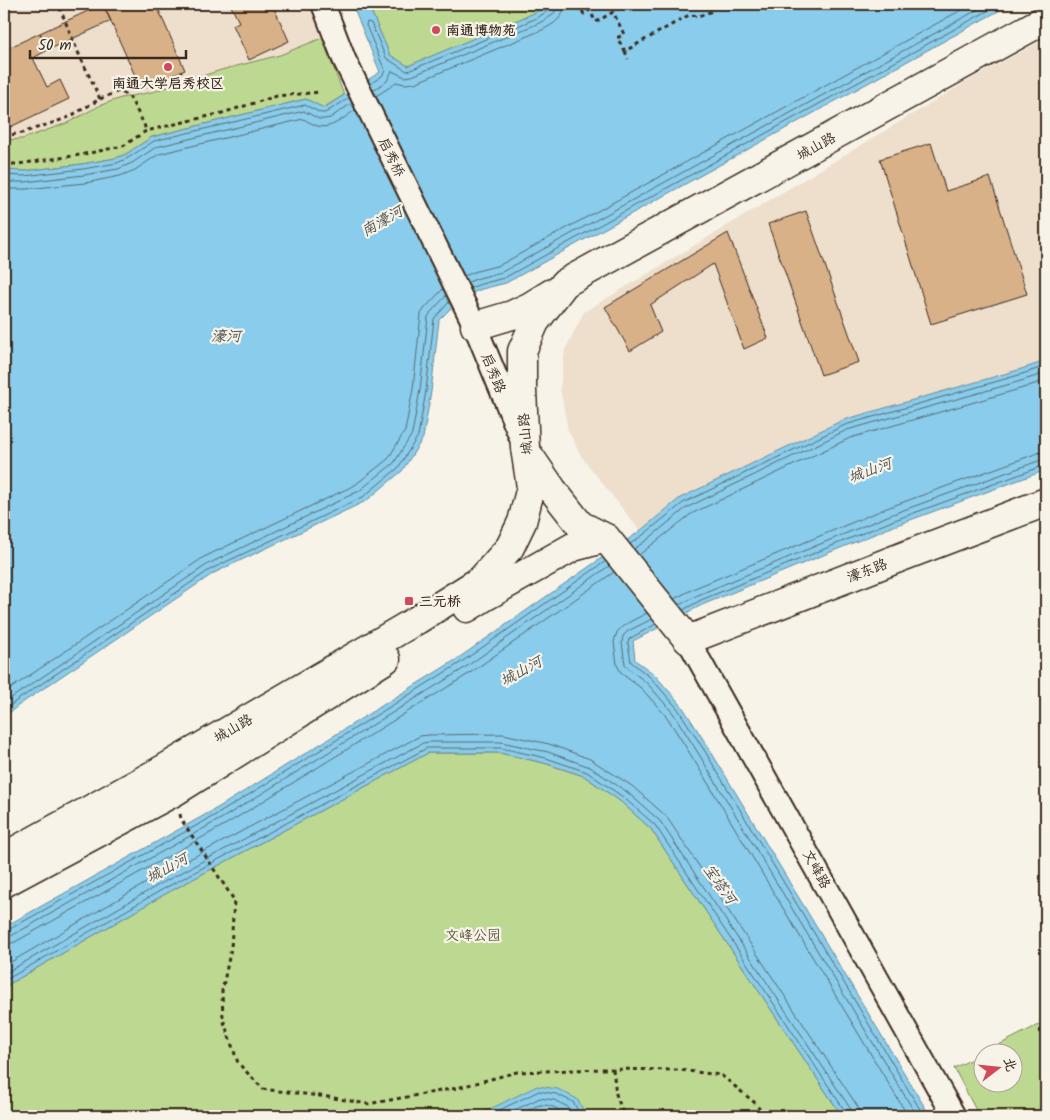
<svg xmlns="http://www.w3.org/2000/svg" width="1050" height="1120" viewBox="0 0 1050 1120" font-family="Kalam,'LXGW WenKai TC',sans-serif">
<rect width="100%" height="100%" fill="#f7f3e8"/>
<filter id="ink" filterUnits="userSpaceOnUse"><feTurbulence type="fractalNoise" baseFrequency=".02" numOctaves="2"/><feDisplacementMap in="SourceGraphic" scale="10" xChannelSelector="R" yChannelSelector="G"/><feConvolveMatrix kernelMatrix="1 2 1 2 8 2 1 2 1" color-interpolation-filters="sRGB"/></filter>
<g filter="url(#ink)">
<!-- built -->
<path fill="#eedfcc" d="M 4,4 L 309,4 L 344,95 L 323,108 L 306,99 L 152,137 L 126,154 L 116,158 L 82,164 L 4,170 Z
M 1046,38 L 1046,361 L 1018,370 L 680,498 L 640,531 L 581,456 L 568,430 L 560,388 L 565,350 L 584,312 L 969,80 Z"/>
<!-- green -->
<path fill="#bdd991" stroke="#7c8258" d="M 368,4 L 549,4 L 535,13 L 408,66 L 390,55 Z
M 322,38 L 344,95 L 323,108 L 306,99 L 152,137 L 126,154 L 116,158 L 82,164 L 24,171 L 4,170 L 4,140 L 22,139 L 67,123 L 101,105 L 121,98 L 152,92 L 221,70 L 280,55 Z
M 428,753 L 500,753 L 544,763 L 584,776 L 620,801 L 651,829 L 842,1116 L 4,1116 L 4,987 L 167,893 Z
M 1046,1021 L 1046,1116 L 979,1116 L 954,1068 L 982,1054 L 982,1082 L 1012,1082 L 1012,1052 L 985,1052 Z"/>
<!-- water -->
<path fill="#89cceb" stroke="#6a8b99" d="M 352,4 L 368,4 L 390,55 L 408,66 L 534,13 L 549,4 L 1011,4 L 506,283 L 482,289 L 465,296 L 454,305 L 439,320 L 431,392 L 423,438 L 402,471 L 366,501 L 214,573 L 19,705 L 4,717 L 4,170 L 24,171 L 82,164 L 116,158 L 126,154 L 152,137 L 306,99 L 324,108 L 380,72 Z
M 1046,361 L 1046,470 L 894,526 L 702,605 L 633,641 L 635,660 L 654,674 L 682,706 L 710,750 L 930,1116 L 842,1116 L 651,829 L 620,801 L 584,776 L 544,763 L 500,753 L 428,753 L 167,893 L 4,987 L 4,927 L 219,807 L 457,659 L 640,531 L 680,498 L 843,420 L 1018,370 Z
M 537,1086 L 558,1089 L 577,1099 L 587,1116 L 476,1116 Z"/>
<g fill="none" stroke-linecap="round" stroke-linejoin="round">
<!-- shore -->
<path stroke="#5a6b70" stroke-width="1" d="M 370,84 L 382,76 L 385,71 L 366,25 L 367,22 L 371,23 L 386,58 L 405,70 L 408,71 L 537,18 L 549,10 L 551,4
M 373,90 L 387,81 L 392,71 L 405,77 L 412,76 L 539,23 C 548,18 557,15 557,4
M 376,96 L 390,87 L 396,82 L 405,84 L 415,83 L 542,30 C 554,24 564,18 565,4
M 4,175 L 24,176 L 83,169 L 117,163 L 128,158 L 154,141 L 305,105 L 321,113 L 325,113 L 349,98
M 4,182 L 25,182 L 84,175 L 118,169 L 132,163 L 156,147 L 304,111 L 319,119 L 325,119 L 330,118 L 352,103
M 4,189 L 26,189 L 85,183 L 120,176 L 135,170 L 159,154 L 303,119 C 308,121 313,125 318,126 C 331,130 345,117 355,110
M 464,276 L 477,271 L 500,265 L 972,4
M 468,282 L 479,278 L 502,272 L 988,4
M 470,288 L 481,284 L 504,278 L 1000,4
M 630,544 L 643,535 L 683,503 L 845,425 L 1019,375 L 1046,366
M 634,549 L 647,540 L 686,508 L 847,430 L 1021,381 L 1046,373
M 639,555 L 691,514 L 850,438 L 1023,388 L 1046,380
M 674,599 L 695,588 L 887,508 L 1038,453 L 1046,452
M 679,605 L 698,595 L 890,515 L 1041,460 L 1046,459
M 683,610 L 701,600 L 892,521 L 1043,466 L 1046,465
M 647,613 L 624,625 L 617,632 L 614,642 L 617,665 L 622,674 L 641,688 L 667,717 L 694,760 L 908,1116
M 652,619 L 628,631 L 623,636 L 622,643 L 625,664 L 629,669 L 647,683 L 673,713 L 700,756 L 917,1116
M 656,624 L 629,639 L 628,643 L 631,662 L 651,678 L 678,709 L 706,753 L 924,1116
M 4,693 L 204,557 L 355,485 L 388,459 L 405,431 L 413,389 L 421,314 L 425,308 L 443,289
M 4,703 L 208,564 L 359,491 L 394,463 L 412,434 L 420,390 L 428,317 L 431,312 L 446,296
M 4,711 L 16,701 L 211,569 L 363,497 L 398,468 L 418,436 L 426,391 L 434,319 L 449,302
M 4,931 L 8,930 L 221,812 L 460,663 L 606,561
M 4,937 L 11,936 L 224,817 L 463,669 L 609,566
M 4,945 L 15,942 L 228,823 L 467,675 L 614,572
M 4,966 L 158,876 L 420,736 L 429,735 L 503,734 L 549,744 L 590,759 L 632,786 L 666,816 L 856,1104 L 859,1109 L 860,1116
M 4,974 L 162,883 L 423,743 L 429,742 L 501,742 L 548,752 L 590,767 L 627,792 L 660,821 L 850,1108 L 852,1116
M 4,981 L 165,888 L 427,748 L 501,748 L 546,758 L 587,772 L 623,797 L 655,825 L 845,1111 L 846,1116
M 487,1116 L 539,1091 L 556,1094 L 573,1102 L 581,1116
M 502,1116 L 540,1098 L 554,1100 L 568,1107 L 574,1116
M 519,1116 C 524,1113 534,1106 540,1105 C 549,1104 561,1109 565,1116"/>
</g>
<!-- building -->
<path fill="#d8b189" stroke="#3b2a1e" d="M 103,4 L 156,4 L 185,70 L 141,89 Z
M 103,4 L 111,21 L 48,50 L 40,33 Z
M 230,4 L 280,4 L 281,5 L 274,8 L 289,41 L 249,60 L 233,25 L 239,22 Z
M 40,33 L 48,50 L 33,58 L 47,87 L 60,80 L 69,99 L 6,129 L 4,129 L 4,50 Z
M 931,143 L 946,191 L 990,177 L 1027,294 L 931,324 L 880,159 Z
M 806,211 L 859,362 L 821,375 L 768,224 Z
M 728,233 L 768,338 L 744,349 L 713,264 L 650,305 L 661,332 L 630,351 L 605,307 Z"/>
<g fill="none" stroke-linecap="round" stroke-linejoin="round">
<defs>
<path id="minor" d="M 323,4 L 344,59 L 475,326 L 521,438
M 688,640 L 954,1116"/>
<path id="major" d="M 475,326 L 512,315 L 531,306 L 552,293
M 530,457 L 552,489 L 580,525 L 606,538 L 688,640 L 904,556 L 1046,502
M 467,608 L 486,596 L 573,547 L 606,538
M 4,857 L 160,771 L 417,620 L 481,580 L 510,547 L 522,522 L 531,487 L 525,448 L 522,391 L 522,351 L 535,322 L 565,283 L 1046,19
M 4,883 L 174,792 L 386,659"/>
</defs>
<!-- minor casing -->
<use href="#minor" stroke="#3b2a1e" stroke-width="26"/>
<!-- major casing -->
<use href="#major" stroke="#3b2a1e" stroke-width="31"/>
<!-- path -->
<path stroke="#3b2a1e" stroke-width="3" stroke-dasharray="4 4" stroke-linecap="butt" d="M 578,4 L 584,14 L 589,10 L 596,22 L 613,12 L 624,34 L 617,38 L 625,51 L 689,15 L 700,16 L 712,11 L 714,4
M 625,51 L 628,59
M 100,99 L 119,91 L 129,96 L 144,124 L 146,131
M 4,136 L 22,133 L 67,118 L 100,99 L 78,52 L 58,4
M 4,164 L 18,164 L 80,155 L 123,146 L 146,131 L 222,113 L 277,96 L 321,92
M 180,814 L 181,819 L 234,900 L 231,948 L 222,991 L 223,1019 L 238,1063 L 263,1089 L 328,1097 L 368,1104 L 457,1088 L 517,1072 L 602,1069 L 679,1070 L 721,1075 L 754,1102 L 765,1116
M 613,1069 L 616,1094 L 624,1116"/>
<!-- minor -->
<use href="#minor" stroke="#f7f3e8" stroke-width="22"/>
<!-- major -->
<use href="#major" stroke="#f7f3e8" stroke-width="28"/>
</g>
</g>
<!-- markers -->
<g fill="#d1495b" stroke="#f7f3e8" stroke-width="2">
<circle cx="436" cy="30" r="5"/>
<circle cx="168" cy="67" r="5"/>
<rect x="404" y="596" width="10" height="10" rx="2.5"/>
</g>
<g text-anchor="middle" stroke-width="4.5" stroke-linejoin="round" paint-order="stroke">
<!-- poi labels -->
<g font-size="14" font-weight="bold" fill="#3b2a1e" stroke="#f7f3e8" text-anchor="start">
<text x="446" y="35">南通博物苑</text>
<text x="168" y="88" text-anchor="middle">南通大学启秀校区</text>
<text x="419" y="606">三元桥</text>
</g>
<!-- street labels -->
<g font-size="14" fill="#3b2a1e" stroke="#f7f3e8">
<text transform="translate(816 146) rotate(-29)" y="5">城山路</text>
<text transform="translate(392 157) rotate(64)" y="5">启秀桥</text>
<text transform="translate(494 373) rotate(68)" y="5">启秀路</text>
<text transform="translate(525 434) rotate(-95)" y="5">城山路</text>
<text transform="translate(867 570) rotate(-21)" y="5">濠东路</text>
<text transform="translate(233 728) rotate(-30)" y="5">城山路</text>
<text transform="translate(817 869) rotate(61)" y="5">文峰路</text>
</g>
<!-- park labels -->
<g font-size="14" fill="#5c563b" stroke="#f7f3e8">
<text x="473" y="940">文峰公园</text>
</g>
<!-- water labels -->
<g font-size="15" font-style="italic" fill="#4e5251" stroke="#f7f3e8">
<text transform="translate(382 221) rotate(-30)" y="5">南濠河</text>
<text x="226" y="341">濠河</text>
<text transform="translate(870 470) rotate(-20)" y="5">城山河</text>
<text transform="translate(521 671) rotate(-29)" y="5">城山河</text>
<text transform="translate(167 868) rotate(-29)" y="5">城山河</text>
<text transform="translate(720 884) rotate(55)" y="5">宝塔河</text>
</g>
</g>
<!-- margin -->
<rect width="1050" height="1120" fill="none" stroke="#f7f3e8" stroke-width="20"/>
<rect x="10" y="10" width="1030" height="1100" fill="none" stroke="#3b2a1e" stroke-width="2" filter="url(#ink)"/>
<!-- north arrow -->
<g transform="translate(998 1068) rotate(74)"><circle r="24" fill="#f7f3e8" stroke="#aca397"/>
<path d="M0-4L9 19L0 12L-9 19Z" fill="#d1495b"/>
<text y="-8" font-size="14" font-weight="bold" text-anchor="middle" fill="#3b2a1e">北</text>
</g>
<!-- scale -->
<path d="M30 50v8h156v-8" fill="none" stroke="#3b2a1e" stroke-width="2.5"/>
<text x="38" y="50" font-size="15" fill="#3b2a1e" stroke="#f7f3e8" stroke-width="4" paint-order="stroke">50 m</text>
</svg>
